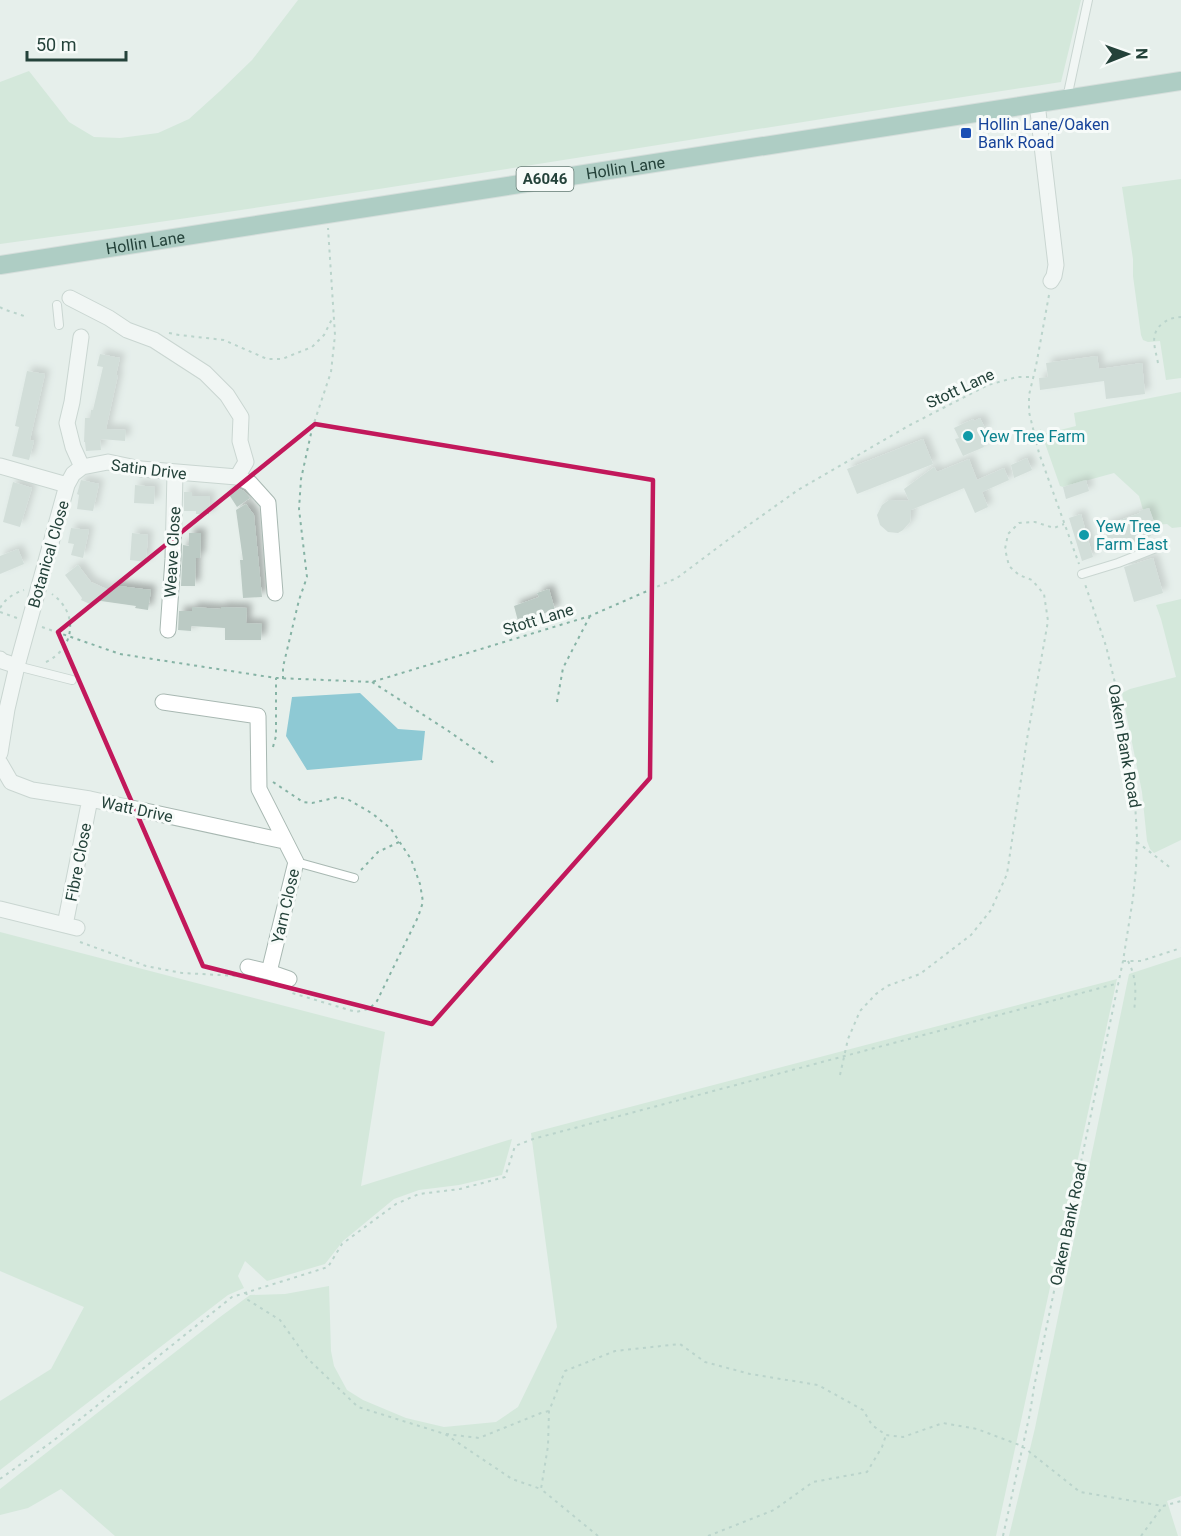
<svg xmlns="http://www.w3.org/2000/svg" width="1181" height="1536" viewBox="0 0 1181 1536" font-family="Roboto,sans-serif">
<defs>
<filter id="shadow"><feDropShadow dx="5" dy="-5" stdDeviation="3" flood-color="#0004"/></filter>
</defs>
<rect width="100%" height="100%" fill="#e6efeb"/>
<!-- green -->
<path fill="#bfe0c8" d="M 298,0 L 1081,0 L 1061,82 C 707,135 355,197 0,244 L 0,82 L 29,71 L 69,122 L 94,137 L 120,138 L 158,133 L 189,119 L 220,91 L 252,60 Z
M 1181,179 L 1181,378 L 1166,380 L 1160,341 L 1148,342 L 1143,340 L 1141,335 L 1133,276 L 1133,259 L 1122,187 Z
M 1181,392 L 1181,527 L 1172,528 L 1167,524 L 1155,525 L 1149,508 L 1143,510 L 1139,496 L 1114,473 L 1063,487 L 1060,486 L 1040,429 L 1045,433 L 1048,433 L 1076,426 L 1074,413 Z
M 1181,599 L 1181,840 L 1154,853 L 1150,849 L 1147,841 L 1142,792 L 1122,693 L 1130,689 L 1176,677 L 1161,619 L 1156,605 Z
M 0,932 L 385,1032 L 361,1186 L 512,1139 L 502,1175 L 459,1185 L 419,1190 L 394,1199 L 343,1241 L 325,1264 L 267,1281 L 245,1261 L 238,1276 L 244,1288 L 228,1295 L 0,1470 L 0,1401 L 51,1369 L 84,1307 L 0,1271 Z
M 1181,957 L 1181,1496 L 1167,1501 L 1178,1536 L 1009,1536 L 1035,1428 L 1129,974 Z
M 1117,979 L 996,1536 L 115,1536 L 61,1489 L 28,1508 L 0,1515 L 0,1489 L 220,1317 L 250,1295 L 285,1294 L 329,1286 L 331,1351 L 334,1366 L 347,1390 L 363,1400 L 406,1418 L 444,1427 L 496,1422 L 518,1407 L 557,1327 L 531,1133 Z"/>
<!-- water -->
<path fill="#8ec9d4" d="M 360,693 L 398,729 L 425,731 L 422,760 L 307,770 L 286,736 L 292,697 Z"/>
<!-- building -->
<path fill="#bbcac4" filter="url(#shadow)" d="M 100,354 L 120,358 L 116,375 L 118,375 L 106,429 L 126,430 L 125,441 L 100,439 L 101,450 L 86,451 L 85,442 L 84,442 L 85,418 L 90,418 L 91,410 L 93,410 L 103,367 L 97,366 Z
M 1097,356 L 1099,369 L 1142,363 L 1145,394 L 1106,399 L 1104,381 L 1040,390 L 1039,378 L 1048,377 L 1046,363 Z
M 27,371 L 45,374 L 30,440 L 34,441 L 29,460 L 12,456 L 19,427 L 15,426 Z
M 980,418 L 986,430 L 978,433 L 984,447 L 963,456 L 955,439 L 959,438 L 954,428 L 973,419 L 974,421 Z
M 923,439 L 933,464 L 857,494 L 847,469 Z
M 1027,458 L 1032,470 L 1014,478 L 1011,465 Z
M 969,459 L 977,480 L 1004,468 L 1009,480 L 982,492 L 988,507 L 975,513 L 964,488 L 911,510 L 910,522 L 903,530 L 898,533 L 888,532 L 880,525 L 877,515 L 882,505 L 889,500 L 909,501 L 904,489 L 934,467 L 937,472 Z
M 81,480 L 99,484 L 93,511 L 77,509 L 79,495 L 77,494 Z
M 1086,480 L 1089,491 L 1066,499 L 1063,487 Z
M 13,482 L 32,488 L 20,527 L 3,522 Z
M 135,485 L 155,487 L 154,504 L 134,503 Z
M 236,487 L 244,491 L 250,498 L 237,507 L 228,493 Z
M 184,492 L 192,492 L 192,496 L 210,496 L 209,514 L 196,514 L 196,511 L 184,511 Z
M 246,504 L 254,515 L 262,597 L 243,598 L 240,560 L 243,560 L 236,510 Z
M 1149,508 L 1155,525 L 1148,528 L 1151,536 L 1112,550 L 1103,526 L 1140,513 L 1139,511 Z
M 1081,514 L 1093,557 L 1082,561 L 1069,518 Z
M 71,528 L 89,530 L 83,558 L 71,555 L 74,544 L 68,543 Z
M 132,533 L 148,535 L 146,562 L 130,560 Z
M 189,533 L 201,533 L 200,558 L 196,558 L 195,586 L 181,586 L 183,545 L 189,546 Z
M 18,549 L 24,564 L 0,574 L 0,556 Z
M 1153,558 L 1163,593 L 1134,602 L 1124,567 Z
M 78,565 L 91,582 L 111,591 L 111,585 L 151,590 L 148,610 L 135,608 L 136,606 L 94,600 L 92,605 L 81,600 L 82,598 L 65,575 Z
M 549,589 L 555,610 L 518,621 L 514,606 L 539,597 L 537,593 Z
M 192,607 L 221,609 L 221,607 L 247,608 L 246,623 L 262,624 L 261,640 L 225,640 L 225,628 L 191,626 L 191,631 L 178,630 L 179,611 L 192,611 Z"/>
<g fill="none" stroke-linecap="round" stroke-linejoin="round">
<defs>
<path id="lane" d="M 1067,98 L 1088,0
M 57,305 L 59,325
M 1082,574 L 1118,563 L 1161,546
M 17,666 L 72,680
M 296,862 L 354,878"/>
<path id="street" d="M 1037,103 L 1056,265 L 1054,276 L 1051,281
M 70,298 L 109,318 L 127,330 L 154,340 L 205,373 L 227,395 L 241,417 L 240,441 L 246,462 L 237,477
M 81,337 L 72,402 L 67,423 L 73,447 L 82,467
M 0,466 L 67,485 L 73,474 L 82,467 L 108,462 L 141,469 L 237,477 L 250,483 L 268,503 L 275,593
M 168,630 L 173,559 L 175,473
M 0,659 L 2,661 L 17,666
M 163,702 L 258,716 L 259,789 L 296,862 L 269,972
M 0,753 L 7,709 L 17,666 L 67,485
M 0,763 L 11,782 L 32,790 L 90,799 L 284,841
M 0,909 L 77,928
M 65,925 L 90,799
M 248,967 L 269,972 L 289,979"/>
<g id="primary">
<path id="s1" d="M 0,265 L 1181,81"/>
</g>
</defs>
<!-- lane casing -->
<use href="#lane" stroke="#a8b8b2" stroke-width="10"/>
<!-- street casing -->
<use href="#street" stroke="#a8b8b2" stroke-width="17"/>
<!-- primary casing -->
<use href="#primary" stroke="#c2cac8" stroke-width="20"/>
<!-- path -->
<path stroke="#86b3a5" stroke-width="2" stroke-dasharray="3 4.5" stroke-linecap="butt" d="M 1049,295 L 1036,366 L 1029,395 L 1029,412 L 1039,453 L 1079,564
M 0,307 L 3,309 L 24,316
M 169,333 L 179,335 L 224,340 L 267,359 L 282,359 L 312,347 L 324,335 L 333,317
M 1158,363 C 1155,347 1149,334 1163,323 C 1170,318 1173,318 1181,317
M 0,608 C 6,598 13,594 24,590
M 0,612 L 17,618
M 42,627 L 120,654 L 276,678 L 372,682 L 590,616 L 677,578 L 729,539 L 798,490 L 910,425 L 988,385 L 1017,377 L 1032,377
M 46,662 C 75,648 79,613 52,594
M 283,679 L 283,667 L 299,600 L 307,577 L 299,509 L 301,479 L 312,429 L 331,372 L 335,335 L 328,228
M 372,682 L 447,730 L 494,763
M 557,702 L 563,668 L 590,616
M 273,747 L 276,736 L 276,678
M 273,782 L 303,802 L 312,803 L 338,797 L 349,800 L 373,814 L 391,829 L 411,859 L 420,884 L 423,902 L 418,917 L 377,1001 L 369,1009 L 356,1012 L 292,993
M 1137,842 L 1172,869
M 361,870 L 378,852 L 399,842
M 80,942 L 146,966 L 182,973 L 238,976
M 1123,961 L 1141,961 L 1181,948
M 1128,961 C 1137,978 1136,993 1134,1012
M 840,1075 L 848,1039 L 860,1011 L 876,994 L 887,986 L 920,974 L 971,935 L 991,910 L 1007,874 L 1027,739 L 1048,621 L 1044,594 L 1032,580 L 1019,575 L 1009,566 L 1005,549 L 1008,534 L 1019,523 L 1035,522 L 1054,528 L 1064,524
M 246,1292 L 248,1300 L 280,1320 L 307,1358 L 358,1407 L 445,1434 L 512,1479 L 541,1489
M 446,1434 L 479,1438 L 541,1413 L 549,1411
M 0,1479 L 53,1441 L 232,1297 L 328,1267 L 342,1244 L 396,1204 L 419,1194 L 460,1189 L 505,1177 L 515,1146 L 533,1139 L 1119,983
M 598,1536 L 541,1489 L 548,1446 L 549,1411 L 565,1371 L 615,1351 L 680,1344 L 705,1362 L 750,1374 L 818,1385 L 863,1410 L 872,1425 L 886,1435 L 903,1437 L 943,1423 L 977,1429 L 1022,1446 L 1080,1492 L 1163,1506 L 1181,1501
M 708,1536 L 774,1510 L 813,1482 L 867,1472 L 882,1447 L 886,1435
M 1003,1536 L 1030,1413 L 1034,1387 L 1123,961 L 1133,898 L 1136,868 L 1137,837 L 1134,785 L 1123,719 L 1115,683 L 1106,646 L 1085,584
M 1141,1536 L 1163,1506"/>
<!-- lane -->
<use href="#lane" stroke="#fff" stroke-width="8"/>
<!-- street -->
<use href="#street" stroke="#fff" stroke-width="15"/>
<!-- primary -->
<use href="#primary" stroke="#6aa596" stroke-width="18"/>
</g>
<!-- marked area -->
<path d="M0 0H1181V1536H0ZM 315,424 L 653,480 L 650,778 L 432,1024 L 203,966 L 58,632 Z" fill="#e6efeb" fill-opacity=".55" fill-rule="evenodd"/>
<path fill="none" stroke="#c2185b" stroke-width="4.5" stroke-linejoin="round" d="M 315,424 L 653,480 L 650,778 L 432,1024 L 203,966 L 58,632 Z"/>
<!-- markers -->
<rect fill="#1a4fb4" stroke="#f7fbf9" stroke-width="2" x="960" y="127" width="12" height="12" rx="3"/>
<g fill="#0f9aa8" stroke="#f7fbf9" stroke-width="2">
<circle cx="968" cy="436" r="6"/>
<circle cx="1084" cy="535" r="6"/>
</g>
<g text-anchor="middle" stroke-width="6" stroke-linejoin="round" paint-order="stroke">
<!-- shield labels -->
<rect fill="#f7fbf9" stroke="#637a73" stroke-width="1.5" x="516.5" y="167" width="57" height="24" rx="4.5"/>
<g font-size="15" font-weight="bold" fill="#24423a">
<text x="545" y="184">A6046</text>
</g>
<!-- transit labels -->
<g font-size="16" fill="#164399" stroke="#f7fbf9" text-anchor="start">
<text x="978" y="130">Hollin Lane/Oaken<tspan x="978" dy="18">Bank Road</tspan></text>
</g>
<!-- street labels -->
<g font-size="16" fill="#24423a" stroke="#f7fbf9">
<text dy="6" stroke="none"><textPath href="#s1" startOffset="633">Hollin Lane</textPath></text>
<text dy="6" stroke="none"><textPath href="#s1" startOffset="147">Hollin Lane</textPath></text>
<text transform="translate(960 388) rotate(-25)" y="6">Stott Lane</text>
<text transform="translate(149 469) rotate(7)" y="6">Satin Drive</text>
<text transform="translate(172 552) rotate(-87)" y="6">Weave Close</text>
<text transform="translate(48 554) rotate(-74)" y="6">Botanical Close</text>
<text transform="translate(538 619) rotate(-17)" y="6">Stott Lane</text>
<text transform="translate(1125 746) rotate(80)" y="6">Oaken Bank Road</text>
<text transform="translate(137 809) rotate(12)" y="6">Watt Drive</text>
<text transform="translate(78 862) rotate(-79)" y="6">Fibre Close</text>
<text transform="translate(285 906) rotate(-77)" y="6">Yarn Close</text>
<text transform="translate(1068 1224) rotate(-78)" y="6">Oaken Bank Road</text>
</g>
<!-- culture labels -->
<g font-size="16" fill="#0d838f" stroke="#f7fbf9" text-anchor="start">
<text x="980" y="442">Yew Tree Farm</text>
<text x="1096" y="532">Yew Tree<tspan x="1096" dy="18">Farm East</tspan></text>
</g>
</g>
<!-- north arrow -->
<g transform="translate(1127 54) rotate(89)" stroke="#f7fbf9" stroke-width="4.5" paint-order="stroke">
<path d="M0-4.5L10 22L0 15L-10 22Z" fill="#24423a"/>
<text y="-9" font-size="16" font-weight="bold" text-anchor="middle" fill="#24423a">N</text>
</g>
<!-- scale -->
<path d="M27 51v9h99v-9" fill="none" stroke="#24423a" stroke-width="3"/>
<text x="36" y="51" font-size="18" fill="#24423a" stroke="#f7fbf9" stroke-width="4.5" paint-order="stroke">50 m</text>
</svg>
